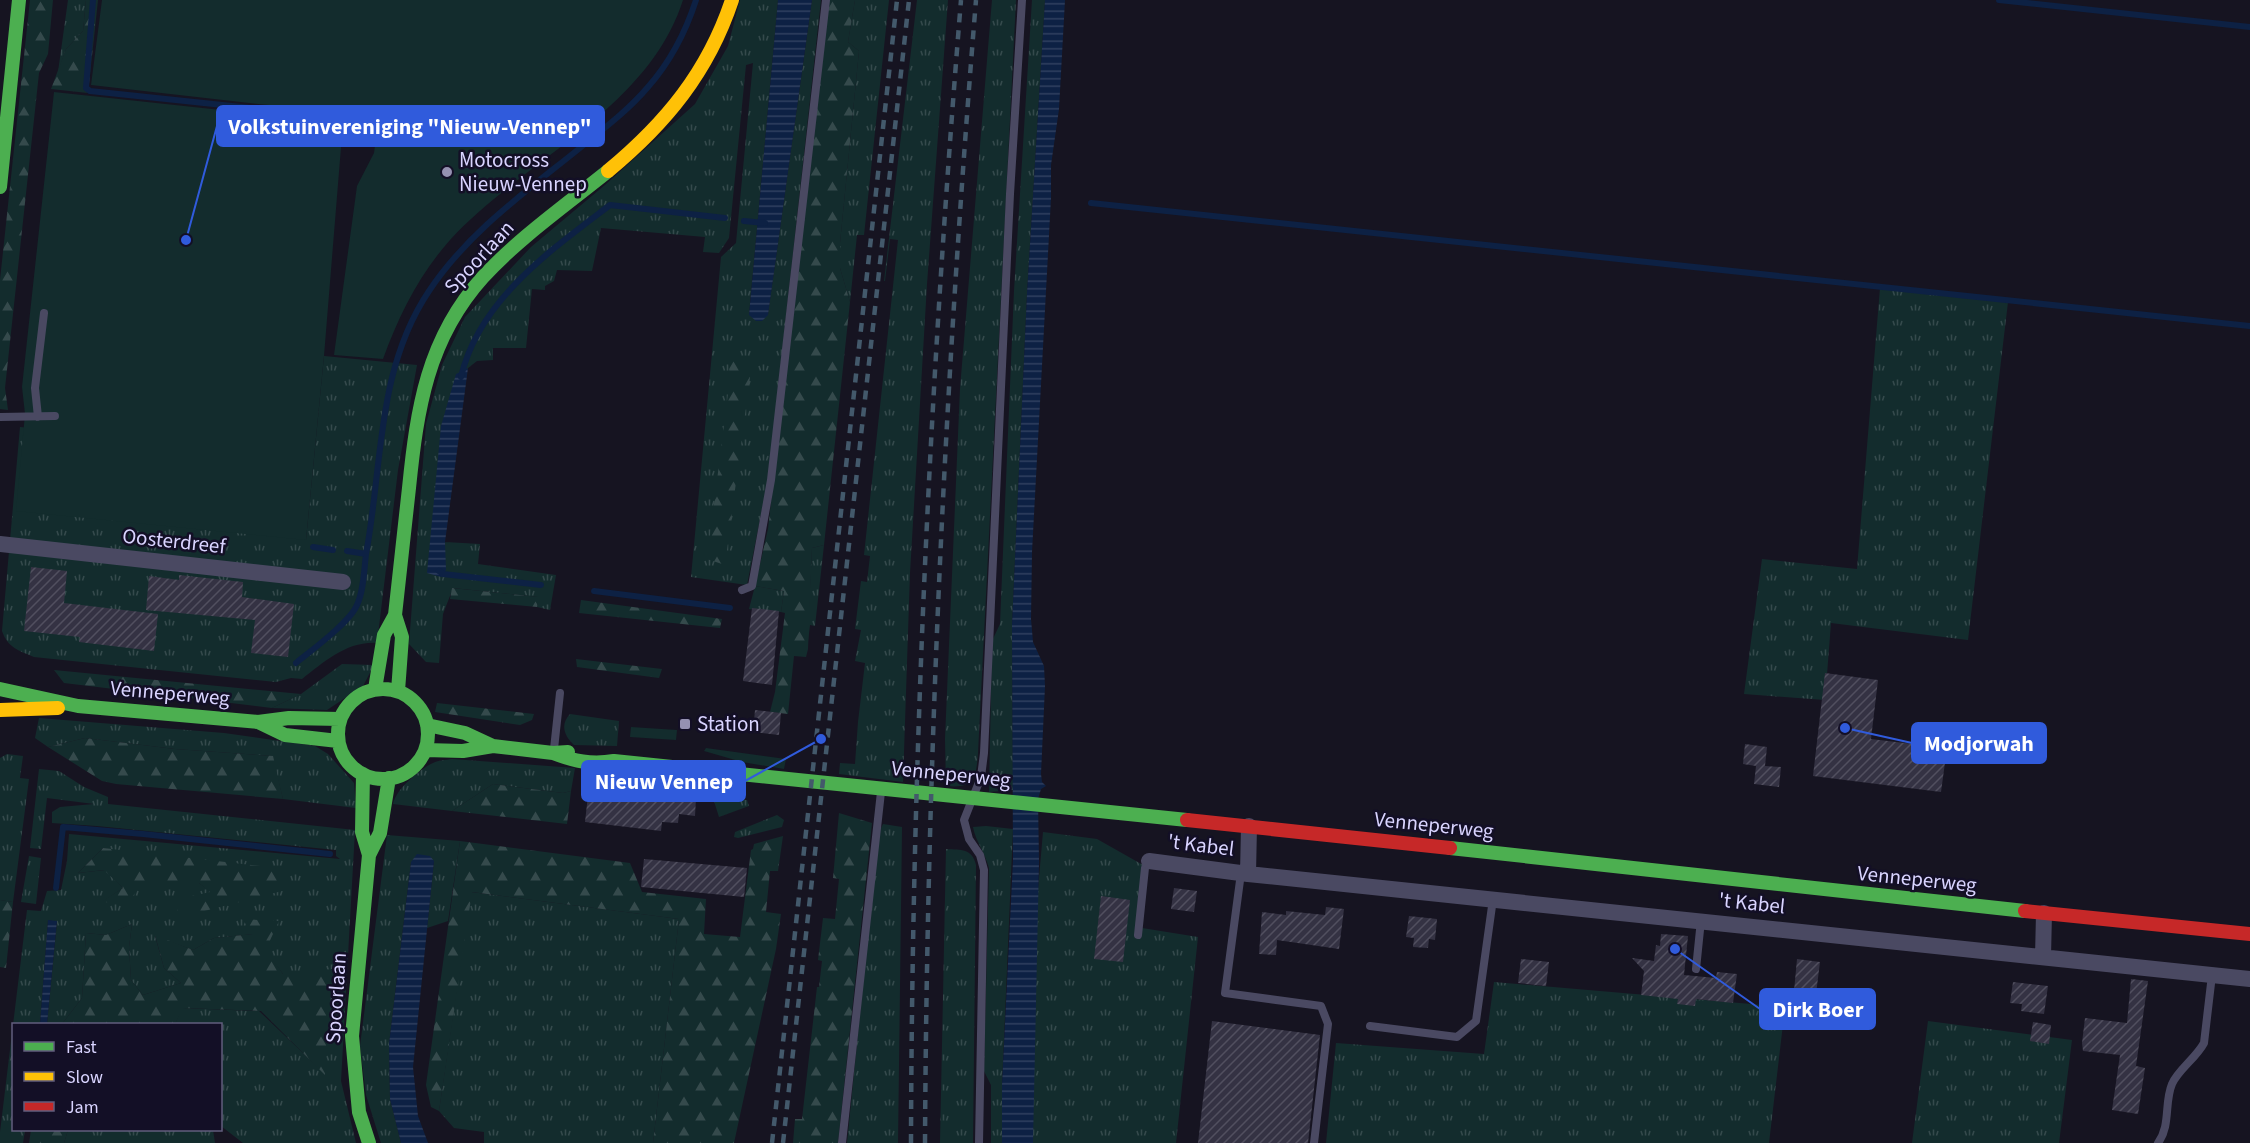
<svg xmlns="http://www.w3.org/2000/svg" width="2250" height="1143" viewBox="0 0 2250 1143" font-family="'Source Sans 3',sans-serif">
<defs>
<pattern id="grass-tufts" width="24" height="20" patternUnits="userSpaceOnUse" patternTransform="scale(1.5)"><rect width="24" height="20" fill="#132c2d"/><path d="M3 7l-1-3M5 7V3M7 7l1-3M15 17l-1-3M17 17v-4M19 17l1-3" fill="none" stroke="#354a4c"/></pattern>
<pattern id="forest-firs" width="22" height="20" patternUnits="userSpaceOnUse" patternTransform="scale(1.5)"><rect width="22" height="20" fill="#132c2d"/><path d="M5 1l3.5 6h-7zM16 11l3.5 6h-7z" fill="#354a4c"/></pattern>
<pattern id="water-rules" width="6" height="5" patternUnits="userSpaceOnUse" patternTransform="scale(1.5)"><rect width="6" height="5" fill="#0d2144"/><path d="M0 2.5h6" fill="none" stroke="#304060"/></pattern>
<pattern id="building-hatch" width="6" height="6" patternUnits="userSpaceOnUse" patternTransform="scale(1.5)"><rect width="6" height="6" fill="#343243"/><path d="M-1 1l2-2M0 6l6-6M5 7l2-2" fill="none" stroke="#514f5f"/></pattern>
</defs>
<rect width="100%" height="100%" fill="#161421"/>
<!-- grass -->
<path fill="url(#grass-tufts)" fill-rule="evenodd" d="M 68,0 L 86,0 L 83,31 L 66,49 L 58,72 Z
M 740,0 L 778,0 L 749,315 L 768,314 L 812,0 L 821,0 L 768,479 L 747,585 L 691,577 L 721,257 L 736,243 L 753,63 L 746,65 L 729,238 L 719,253 L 703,252 L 705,237 L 601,228 L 592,271 L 557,270 L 554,281 L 545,286 L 545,290 L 532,289 L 526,348 L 493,348 L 493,360 L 477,361 L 468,368 L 441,426 L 446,570 L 445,542 L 480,544 L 478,564 L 556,575 L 550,610 L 537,607 L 538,597 L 453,588 L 443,614 L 439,663 L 426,662 L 409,644 L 426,424 L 442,365 L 465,317 L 531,247 L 605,185 L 695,104 L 728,46 Z
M 855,0 L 889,0 L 864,235 L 857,235 L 850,302 L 840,268 L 840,243 L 859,51 L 848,42 Z
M 917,0 L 948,0 L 927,284 L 910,573 L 903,782 L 839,774 L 840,763 L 855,764 L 858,722 L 865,663 L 855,661 L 861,630 L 855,629 L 861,581 L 867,582 L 870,556 L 864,555 L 898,240 L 890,239 L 885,281 L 884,281 Z
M 992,0 L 1016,0 L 978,753 C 976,777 975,789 946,786 L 945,739 L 960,389 Z
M 1032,0 L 1045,0 L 1027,293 L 1012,625 L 1013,790 L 989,792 L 992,641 L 1000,624 L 1014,291 Z
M 1880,288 L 2008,302 L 1968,640 L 1831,623 L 1825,700 L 1744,694 L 1762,559 L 1857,569 Z
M 324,356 L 417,365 L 398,470 L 377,643 C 347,641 324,662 302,679 L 291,678 L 276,682 L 34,657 C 18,650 8,648 2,631 L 20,427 L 38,429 L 306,540 Z
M 824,545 L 815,626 L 810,625 L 807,649 L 812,548 Z
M 755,586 L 784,591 L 781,612 L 749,609 Z
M 342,664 L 374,665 L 363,686 L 327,710 L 272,708 L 301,694 Z
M 570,714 L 619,721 L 617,746 L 574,745 C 564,735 560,725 570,714 Z
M 39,718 L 224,733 L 315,746 L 328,754 L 354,783 L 356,808 L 283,799 L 272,756 L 175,749 L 85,738 L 48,747 L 35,738 Z
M 7,754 L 23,756 L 20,778 L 29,779 L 13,902 L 0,900 L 0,758 Z
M 452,759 L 575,768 L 571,791 L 563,793 L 493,784 L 452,811 L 393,804 C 396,789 420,769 433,763 C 439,760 446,760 452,759 Z
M 39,769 L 59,771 L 84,787 L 108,797 L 108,804 L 355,830 L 341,1081 L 356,1143 L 243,1143 L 221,1126 L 220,1024 L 175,1024 L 182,1008 L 259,1011 L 325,1074 L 283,974 L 243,919 L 254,934 L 214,938 L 193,950 L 155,936 L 164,968 L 181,983 L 143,995 L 131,980 L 129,947 L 132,924 L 106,935 L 86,933 L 82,998 L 62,1024 L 47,1024 L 57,922 L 48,920 L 40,1024 L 14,1024 L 14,1130 L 25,1130 L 23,1143 L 0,1143 L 0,1132 L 27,910 L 41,911 L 47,891 L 61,890 L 67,861 L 69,834 L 340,859 L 336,856 L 336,850 L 97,826 L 52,823 L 52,812 L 60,807 L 94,804 L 47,798 L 41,849 L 30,848 ZM 103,848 L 282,891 L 211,892 L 199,883 L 141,883 L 102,902 L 123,888 L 105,870 L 78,873 Z
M 713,798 L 747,800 L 749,806 L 719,817 Z
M 777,815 L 784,820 L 782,827 L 738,838 L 734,837 L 735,832 Z
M 883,824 L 902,827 L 898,1143 L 847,1143 L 877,845 L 880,830 Z
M 986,826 L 1013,829 L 1002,1085 L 1002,1143 L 991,1143 L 991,1085 L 984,1071 L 989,868 C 985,853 976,842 973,827 Z
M 1043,832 L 1097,839 L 1143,865 L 1142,928 L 1198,937 L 1176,1143 L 1024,1143 L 1026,1028 Z
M 387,835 L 460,841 L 448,921 L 427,928 L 434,861 L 411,862 L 389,1044 L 390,1099 L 401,1143 L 381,1143 L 366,1095 L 360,1046 Z
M 946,849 C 961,850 972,848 976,865 L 973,1143 L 940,1143 Z
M 29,856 L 41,858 L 36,904 L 21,902 Z
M 471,892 L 679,919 L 653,1143 L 484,1143 L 484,1132 L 454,1128 L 439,1111 Z
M 1494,982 L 1785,1007 L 1769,1143 L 1326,1143 L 1336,1043 L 1484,1054 Z
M 1928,1021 L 2072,1040 L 2059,1143 L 1912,1143 Z
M 68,1130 L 130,1130 L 132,1132 L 135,1130 L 213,1130 L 215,1143 L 64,1143 Z"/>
<!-- forest -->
<path fill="url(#forest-firs)" d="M 30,0 L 53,0 L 48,54 L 39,73 L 5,388 L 8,410 L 0,409 L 0,280 Z
M 86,0 L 98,0 L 88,93 L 51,89 L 66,49 L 83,31 Z
M 827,0 L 855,0 L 848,42 L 859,51 L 840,243 L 840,268 L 850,302 L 824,545 L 812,548 L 808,649 L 806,657 L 794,656 L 788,714 L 770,712 L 775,692 L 785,613 L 781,612 L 784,591 L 755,586 L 768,529 Z
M 728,356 L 750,377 L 725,565 L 707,559 L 730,378 Z
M 452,588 L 539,597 L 537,607 L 450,599 Z
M 581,600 L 722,619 L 720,628 L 579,613 Z
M 576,659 L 662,669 L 659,678 L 577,667 Z
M 54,670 L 301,694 L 272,708 L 64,683 Z
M 437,703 L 534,714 L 532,720 L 520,725 L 435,712 Z
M 85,738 L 175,749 L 273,756 L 283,799 L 116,784 L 102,781 L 48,747 Z
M 493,784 L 563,793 L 571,791 L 567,824 L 452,811 Z
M 839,813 L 872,823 L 838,1143 L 793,1143 L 795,1119 L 802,1119 L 817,987 L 819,987 L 822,961 L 818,960 L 823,918 L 835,919 L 839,879 L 833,878 Z
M 783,836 L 778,871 L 770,871 L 766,912 L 781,914 L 776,949 L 734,1143 L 653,1143 L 679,919 L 472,892 L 439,1111 L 431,1107 L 426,1085 L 460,841 L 630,863 L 642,892 L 706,899 L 704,934 L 740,937 L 751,850 L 753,849 L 754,844 Z
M 103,848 L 277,868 L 282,891 L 177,918 L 178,899 L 210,892 L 199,883 L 142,883 L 128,903 L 101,902 L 123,888 L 104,870 L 78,873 Z
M 0,900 L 13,902 L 6,968 L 0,967 Z
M 242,919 L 279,921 L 266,949 L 283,974 L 332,969 L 325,1075 L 261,1011 L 183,1008 L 175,1024 L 62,1024 L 82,998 L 86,933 L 106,935 L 132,924 L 129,947 L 131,980 L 143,995 L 181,983 L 164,968 L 155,935 L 193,950 L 214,938 L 253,934 Z
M 31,1130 L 68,1130 L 64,1143 L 29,1143 Z"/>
<!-- garden -->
<path fill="#132c2d" d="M 102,0 L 683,0 C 648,110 523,160 450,240 C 419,275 399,315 383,359 L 334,355 L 357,186 L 374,153 L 379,115 L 258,104 L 91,85 Z
M 54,92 L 343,123 L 324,356 L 306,540 L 16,511 L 25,414 L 22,387 Z
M 631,727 L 677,730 L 676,740 L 630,737 Z
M 706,748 L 786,759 L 784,769 L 742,762 L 704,751 Z"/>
<!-- water -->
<path fill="url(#water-rules)" d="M 778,0 L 812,0 L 768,315 L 762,321 L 756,321 L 749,315 Z
M 1045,0 L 1065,0 L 1059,109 L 1051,165 L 1051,198 L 1032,552 L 1031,619 L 1033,642 L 1044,666 L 1045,686 L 1041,774 L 1042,782 L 1046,786 L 1041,789 L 1038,799 L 1039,862 L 1033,1143 L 1002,1143 L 1002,1085 L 1013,860 L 1012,625 L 1027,293 Z
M 468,368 L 445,542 L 446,570 L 441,577 L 427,573 L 441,426 L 456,374 Z
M 417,854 L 430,856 L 434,861 L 413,1067 L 418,1116 L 428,1143 L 401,1143 L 390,1099 L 389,1044 L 411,862 Z
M 48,920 L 57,921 L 47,1024 L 40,1024 Z"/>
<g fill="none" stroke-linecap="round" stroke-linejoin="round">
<!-- stream -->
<path stroke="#0d2144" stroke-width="6" d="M 93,0 L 86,88 L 90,91 L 318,115 L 380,127 L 467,131
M 1999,0 L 2250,27
M 1091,203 L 2250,326
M 744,221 L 765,223
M 461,377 C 479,300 551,250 610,205 L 725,218
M 313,547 L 333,550
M 366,554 C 383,464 376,370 429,291 C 470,229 534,186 591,139 C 611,123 631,107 648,87 C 670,62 686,31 696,0
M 439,571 L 443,574 L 541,585
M 594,591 L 730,608
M 296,663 C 312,650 350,622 357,605 C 364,590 364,570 366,554 L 347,551
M 56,888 L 63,827 L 143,834 L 330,854"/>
</g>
<!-- building -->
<path fill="url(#building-hatch)" d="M 31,567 L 67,571 L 64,603 L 158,614 L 154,651 L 79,642 L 80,637 L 24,631 Z
M 179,575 L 243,582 L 242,597 L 294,604 L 288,657 L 251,653 L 255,620 L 146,610 L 149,576 L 179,580 Z
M 752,608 L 779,611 L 772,685 L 743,681 Z
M 1825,673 L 1878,680 L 1871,739 L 1947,748 L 1941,792 L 1813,776 Z
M 755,710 L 781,713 L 779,735 L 753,732 Z
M 1745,744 L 1767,747 L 1765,766 L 1781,767 L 1779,787 L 1754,784 L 1756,766 L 1743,764 Z
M 589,786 L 696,798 L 695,816 L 679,814 L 678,823 L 662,822 L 661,831 L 585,822 Z
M 644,859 L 747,868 L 744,897 L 641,887 Z
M 1174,888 L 1197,891 L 1194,912 L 1171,909 Z
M 1101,896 L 1130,900 L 1123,962 L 1094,959 Z
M 1326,907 L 1344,909 L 1339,949 L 1277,940 L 1276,955 L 1259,954 L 1262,912 L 1286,915 L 1286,911 L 1325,915 Z
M 1409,916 L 1437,919 L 1435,940 L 1429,939 L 1428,948 L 1413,947 L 1414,938 L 1406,937 Z
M 1661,934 L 1688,936 L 1684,975 L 1716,978 L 1717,972 L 1737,974 L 1733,1003 L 1696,999 L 1695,1006 L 1677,1004 L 1678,999 L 1641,995 L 1644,971 L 1632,958 L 1654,961 L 1656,945 L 1660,946 Z
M 1521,959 L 1549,962 L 1546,986 L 1518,983 Z
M 1797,959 L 1820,962 L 1816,994 L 1794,991 Z
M 2131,979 L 2148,981 L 2136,1066 L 2145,1068 L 2138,1114 L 2112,1110 L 2120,1055 L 2083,1051 L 2082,1043 L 2085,1018 L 2127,1023 Z
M 2013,982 L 2048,986 L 2044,1014 L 2021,1011 L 2022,1004 L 2010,1003 Z
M 1212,1021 L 1320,1035 L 1308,1143 L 1198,1143 Z
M 2033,1022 L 2051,1025 L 2049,1044 L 2030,1041 Z"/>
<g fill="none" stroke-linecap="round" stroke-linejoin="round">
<!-- lane -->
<path stroke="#4a4962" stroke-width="8" d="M 0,417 L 55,416
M 38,417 L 35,388 L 44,313
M 742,590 L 752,586 L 771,480 L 826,0
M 554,749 L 560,693
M 1241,873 L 1225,993 L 1321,1006 L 1328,1024 L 1314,1143
M 1138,935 L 1145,868 L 1149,861
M 1696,969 L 1701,920
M 1370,1026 L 1457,1037 L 1476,1021 L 1493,899
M 842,1143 L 881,792
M 979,1143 L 984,870 L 980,855 L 969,839 L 964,820 L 981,777 L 984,753 L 1010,194 L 1022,0
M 2158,1143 C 2171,1125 2164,1103 2172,1084 C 2178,1070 2196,1058 2204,1043 L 2212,975"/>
<!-- street -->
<path stroke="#4a4962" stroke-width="16" d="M 0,544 L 343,582
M 1149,861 L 1248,874 L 2250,979
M 1248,874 L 1249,826
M 2043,957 L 2044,913"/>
<!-- fast -->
<path stroke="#4caf50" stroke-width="14" d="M 0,187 L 19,0
M 0,689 L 78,706 L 258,722 L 289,718 L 340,719
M 375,689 L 384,635 L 395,615
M338 734a45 45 0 1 1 90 0a45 45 0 1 1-90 0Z
M 398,691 L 402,637 L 395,615 C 400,573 404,530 409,488 C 417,409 427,339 483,277 C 520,237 566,205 608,171
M 258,722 L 285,735 L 338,741
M 427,725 L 465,733 L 493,746
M 425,750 L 463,751 L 493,746 L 553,753 L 568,752
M 553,753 C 574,761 591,765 614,761 L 1187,820
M 363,774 L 362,832 L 369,855
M 1450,848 L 2025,911
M 369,1143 L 359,1112 L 352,1036 L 369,855 L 380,833 L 389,778"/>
<!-- slow -->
<path stroke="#ffc107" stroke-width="14" d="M 608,171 C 666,123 708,72 732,0
M 0,710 L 58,708"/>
<!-- jam -->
<path stroke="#c62828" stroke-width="14" d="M 1187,820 L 1450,848
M 2025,911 L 2250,934"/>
<!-- rail -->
<path stroke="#43596b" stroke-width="4.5" stroke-dasharray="9 8" stroke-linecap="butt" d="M 772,1143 L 897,0
M 783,1143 L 909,0
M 911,1143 C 912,761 930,380 961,0
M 925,1143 C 927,761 945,380 976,0"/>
</g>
<!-- markers -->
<g fill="#9591b1" stroke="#130f26" stroke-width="2">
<circle cx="447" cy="172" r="6"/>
<rect x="679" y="718" width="12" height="12" rx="3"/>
</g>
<g text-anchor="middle" stroke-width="5" stroke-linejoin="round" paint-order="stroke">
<!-- poi labels -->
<g font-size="21" fill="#d9d4ff" stroke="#130f26" text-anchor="start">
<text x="459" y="167">Motocross<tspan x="459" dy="24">Nieuw-Vennep</tspan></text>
<text x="697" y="731">Station</text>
</g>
<!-- street labels -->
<g font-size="21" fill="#d9d4ff" stroke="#130f26">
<text transform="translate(479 257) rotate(-47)" y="7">Spoorlaan</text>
<text transform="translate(174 541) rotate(6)" y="7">Oosterdreef</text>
<text transform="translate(170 693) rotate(5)" y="7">Venneperweg</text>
<text transform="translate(951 774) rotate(6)" y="7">Venneperweg</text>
<text transform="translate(1434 825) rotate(6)" y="7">Venneperweg</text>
<text transform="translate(1201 845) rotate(7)" y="7">'t Kabel</text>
<text transform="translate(1917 879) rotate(6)" y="7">Venneperweg</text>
<text transform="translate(1752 903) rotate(6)" y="7">'t Kabel</text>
<text transform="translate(336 998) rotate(-86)" y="7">Spoorlaan</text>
</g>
</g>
<!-- callouts -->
<path fill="none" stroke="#305bdc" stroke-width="2" d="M186 240L217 126M1845 728L1912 743M821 739L745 781M1675 949L1760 1009"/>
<g fill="#305bdc" stroke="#130f26" stroke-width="2">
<circle cx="186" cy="240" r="6"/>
<circle cx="1845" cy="728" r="6"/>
<circle cx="821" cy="739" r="6"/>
<circle cx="1675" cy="949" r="6"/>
</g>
<g fill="#305bdc" stroke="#305bdc" stroke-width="2">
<rect x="217" y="106" width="387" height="40" rx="6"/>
<rect x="1912" y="723" width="134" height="40" rx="6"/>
<rect x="582" y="761" width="163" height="40" rx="6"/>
<rect x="1760" y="989" width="115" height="40" rx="6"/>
</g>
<g font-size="22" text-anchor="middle" font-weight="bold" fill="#fff">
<text x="410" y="134">Volkstuinvereniging "Nieuw-Vennep"</text>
<text x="1979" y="751">Modjorwah</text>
<text x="664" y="789">Nieuw Vennep</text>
<text x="1818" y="1017">Dirk Boer</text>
</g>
<!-- legend -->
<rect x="12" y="1023" width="210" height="108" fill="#130f26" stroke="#625e7d" stroke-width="1.5"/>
<rect x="24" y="1042" width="30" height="9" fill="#4caf50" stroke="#625e7d" stroke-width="1.5"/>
<text x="66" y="1053" font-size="18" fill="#d9d4ff">Fast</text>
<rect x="24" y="1072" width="30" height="9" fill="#ffc107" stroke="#625e7d" stroke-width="1.5"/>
<text x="66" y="1083" font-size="18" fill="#d9d4ff">Slow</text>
<rect x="24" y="1102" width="30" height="9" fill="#c62828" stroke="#625e7d" stroke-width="1.5"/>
<text x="66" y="1113" font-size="18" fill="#d9d4ff">Jam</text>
</svg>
